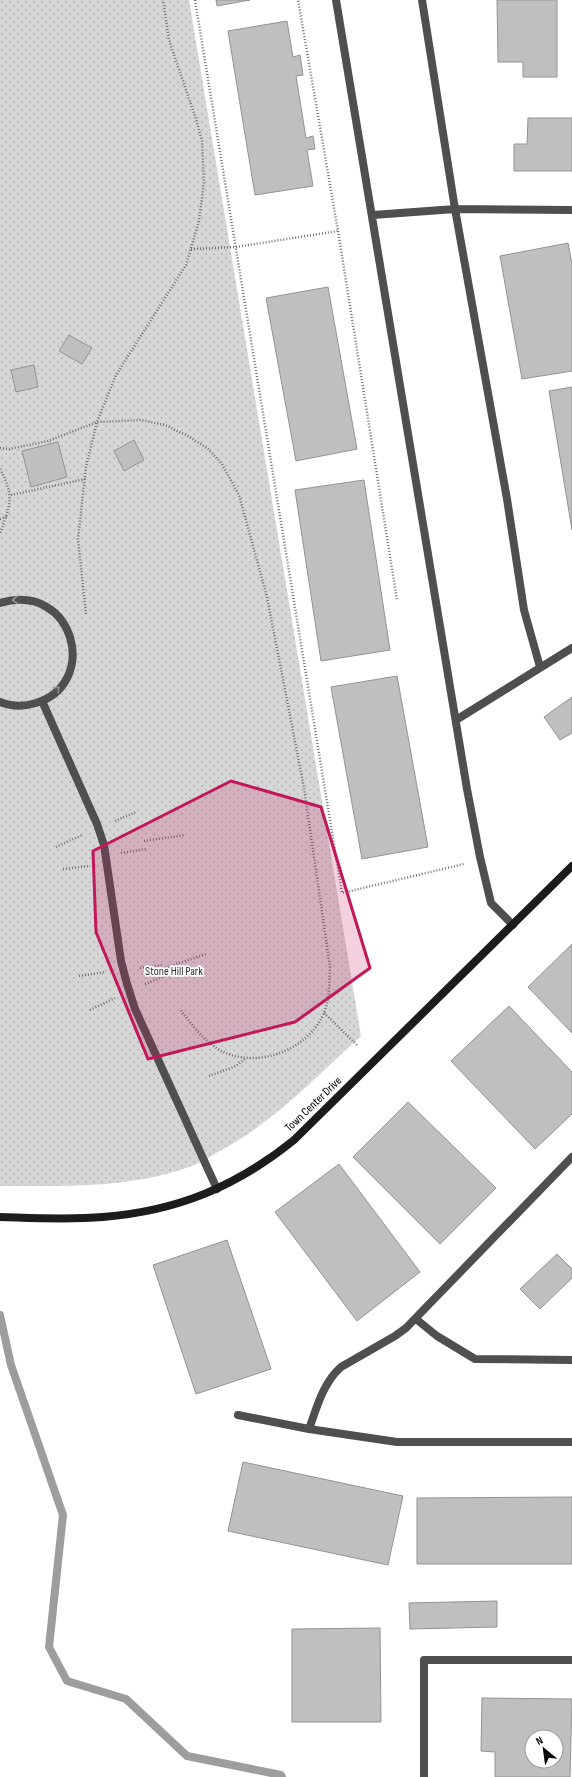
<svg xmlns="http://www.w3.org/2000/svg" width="572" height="1777" viewBox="0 0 572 1777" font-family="'Sofia Sans Condensed',sans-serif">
<defs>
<pattern id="park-dots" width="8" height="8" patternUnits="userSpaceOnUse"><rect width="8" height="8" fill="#d6d6d6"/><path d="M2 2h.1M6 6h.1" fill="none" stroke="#b6b6b6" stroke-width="1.8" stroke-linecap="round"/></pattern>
</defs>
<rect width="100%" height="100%" fill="#fff"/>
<!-- park -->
<path fill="url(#park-dots)" d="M 0,0 L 189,0 L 361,1036 C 316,1077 273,1123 218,1152 C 211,1156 203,1162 194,1165 C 132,1189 65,1186 0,1186 Z"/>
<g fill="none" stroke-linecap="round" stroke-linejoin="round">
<!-- stream -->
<path stroke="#9d9d9d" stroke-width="8" d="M 0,1315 L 11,1365 L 63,1515 L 49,1647 L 67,1681 L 126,1699 L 187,1756 L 281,1775 L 282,1777"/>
</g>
<!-- building -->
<path fill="#bfbfbf" stroke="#939393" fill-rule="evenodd" d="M 216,0 L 250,0 L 217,6 Z
M 497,0 L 557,0 L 557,77 L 523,77 L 523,62 L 498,62 Z
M 287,21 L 293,57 L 300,55 L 303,75 L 296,76 L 306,138 L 313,136 L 315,149 L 307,150 L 313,186 L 255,195 L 228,31 Z
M 528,118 L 572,118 L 572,171 L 514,171 L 514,144 L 527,144 Z
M 568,243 L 572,264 L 572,371 L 522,379 L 500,256 Z
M 328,287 L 357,449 L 296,461 L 266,298 Z
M 69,335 L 92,348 L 82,364 L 59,351 Z
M 34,365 L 38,387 L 16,392 L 11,370 Z
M 572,387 L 572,530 L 549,391 Z
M 134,440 L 144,460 L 124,471 L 114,451 Z
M 58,442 L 67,477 L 31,487 L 22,451 Z
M 364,480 L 390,650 L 321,661 L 295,490 Z
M 397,676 L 428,847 L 362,859 L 331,687 Z
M 572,697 L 572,733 L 560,740 L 544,717 Z
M 572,944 L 572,1033 L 528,987 Z
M 509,1006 L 572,1072 L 572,1114 L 535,1149 L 451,1061 Z
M 408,1102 L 496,1188 L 440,1244 L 353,1157 Z
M 339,1164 L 420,1272 L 357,1321 L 275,1212 Z
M 227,1240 L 271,1369 L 196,1394 L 153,1265 Z
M 557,1254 L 572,1269 L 572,1278 L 540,1309 L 520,1289 Z
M 243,1462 L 403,1496 L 388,1565 L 228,1531 Z
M 572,1497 L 572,1564 L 417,1564 L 417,1498 Z
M 497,1601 L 497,1627 L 410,1629 L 409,1603 Z
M 380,1628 L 381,1722 L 292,1722 L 292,1629 Z
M 482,1698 L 572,1699 L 570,1777 L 495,1777 L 495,1752 L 481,1751 ZM 532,1737 L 556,1737 L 556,1761 L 532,1761 Z"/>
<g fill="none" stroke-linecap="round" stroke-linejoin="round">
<!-- path -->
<path stroke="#717171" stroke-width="2.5" stroke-dasharray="1 2" stroke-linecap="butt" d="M 195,0 L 342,893 L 464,864
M 338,231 L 397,600
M 191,249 L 236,247 L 338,231 L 298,0
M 0,448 L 9,449 L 48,441 L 97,422 L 141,420 L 165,425 L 190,437 L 208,449 L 222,464 L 239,495 L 267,597 L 304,788 L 330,967 C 329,983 330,998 324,1013 C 308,1052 251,1072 215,1047 C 201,1038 190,1022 180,1009
M 0,469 C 15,496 10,507 0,533
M 11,495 L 85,479
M 0,519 L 7,516
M 86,614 L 78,539 L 86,467 L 97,422 L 116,375 L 186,265 L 199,221 L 204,182 L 202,141 L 196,119 L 169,40 L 163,0
M 115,821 L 136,812
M 144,841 L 185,835
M 56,847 L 82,835
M 121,853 L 146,849
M 63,869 L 90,866
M 140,968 L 163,965
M 165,968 L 206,954
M 79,976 L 106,972
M 145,984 L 167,975
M 90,1010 L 115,998
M 324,1013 L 357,1045
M 209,1076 L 236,1066 L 246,1058"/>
<!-- lane -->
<path stroke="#4f4f4f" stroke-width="8" d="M 336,0 L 467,789 L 480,857 L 491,903 L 513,925
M 422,0 L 455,209 L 507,499 L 524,610 L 540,667
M 373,215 L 455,209 L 572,210
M 0,603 C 75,581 100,684 36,703 C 23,707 12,707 0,702
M 42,701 L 97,824 L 104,845 L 121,961 L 127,984 L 135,1009 L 217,1189
M 456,720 L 572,648
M 416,1319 L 437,1336 L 475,1359 L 572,1360
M 238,1415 L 309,1429 L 397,1442 L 572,1442
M 309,1429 C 317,1407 323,1383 341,1367 L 395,1336 L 406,1328 L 572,1157
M 424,1777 L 424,1660 L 572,1660"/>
<!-- secondary -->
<path stroke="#1c1c1c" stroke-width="8" d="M 0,1217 C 34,1218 69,1220 103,1217 C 177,1211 236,1187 294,1140 L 572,866"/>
</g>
<!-- one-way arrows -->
<defs><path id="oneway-chevron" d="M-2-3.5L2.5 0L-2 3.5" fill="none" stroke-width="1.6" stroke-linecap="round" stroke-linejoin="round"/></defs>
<g stroke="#959595">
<use href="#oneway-chevron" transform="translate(15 600) rotate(176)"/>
<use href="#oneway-chevron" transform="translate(57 689) rotate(-46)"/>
</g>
<!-- marked area -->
<path fill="#c2185b" fill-opacity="0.2" stroke="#c2185b" stroke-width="3" stroke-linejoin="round" d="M 231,781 L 321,807 L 370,968 L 295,1022 L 148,1059 L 96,932 L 93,851 Z"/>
<g text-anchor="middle" stroke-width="3.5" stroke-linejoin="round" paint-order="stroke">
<!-- park labels -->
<g font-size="12" fill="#2d2d2d" stroke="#fff">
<text x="174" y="975">Stone Hill Park</text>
</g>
<!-- street labels -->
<g font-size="12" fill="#000" stroke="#fff">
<text transform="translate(313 1104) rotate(-44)" y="4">Town Center Drive</text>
</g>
</g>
<!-- north arrow -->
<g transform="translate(544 1749) rotate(331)"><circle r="19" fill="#ffffff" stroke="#999999"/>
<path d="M0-3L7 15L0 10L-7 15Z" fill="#000000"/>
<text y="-6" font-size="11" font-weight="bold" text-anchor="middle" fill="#000000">N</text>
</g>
</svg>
